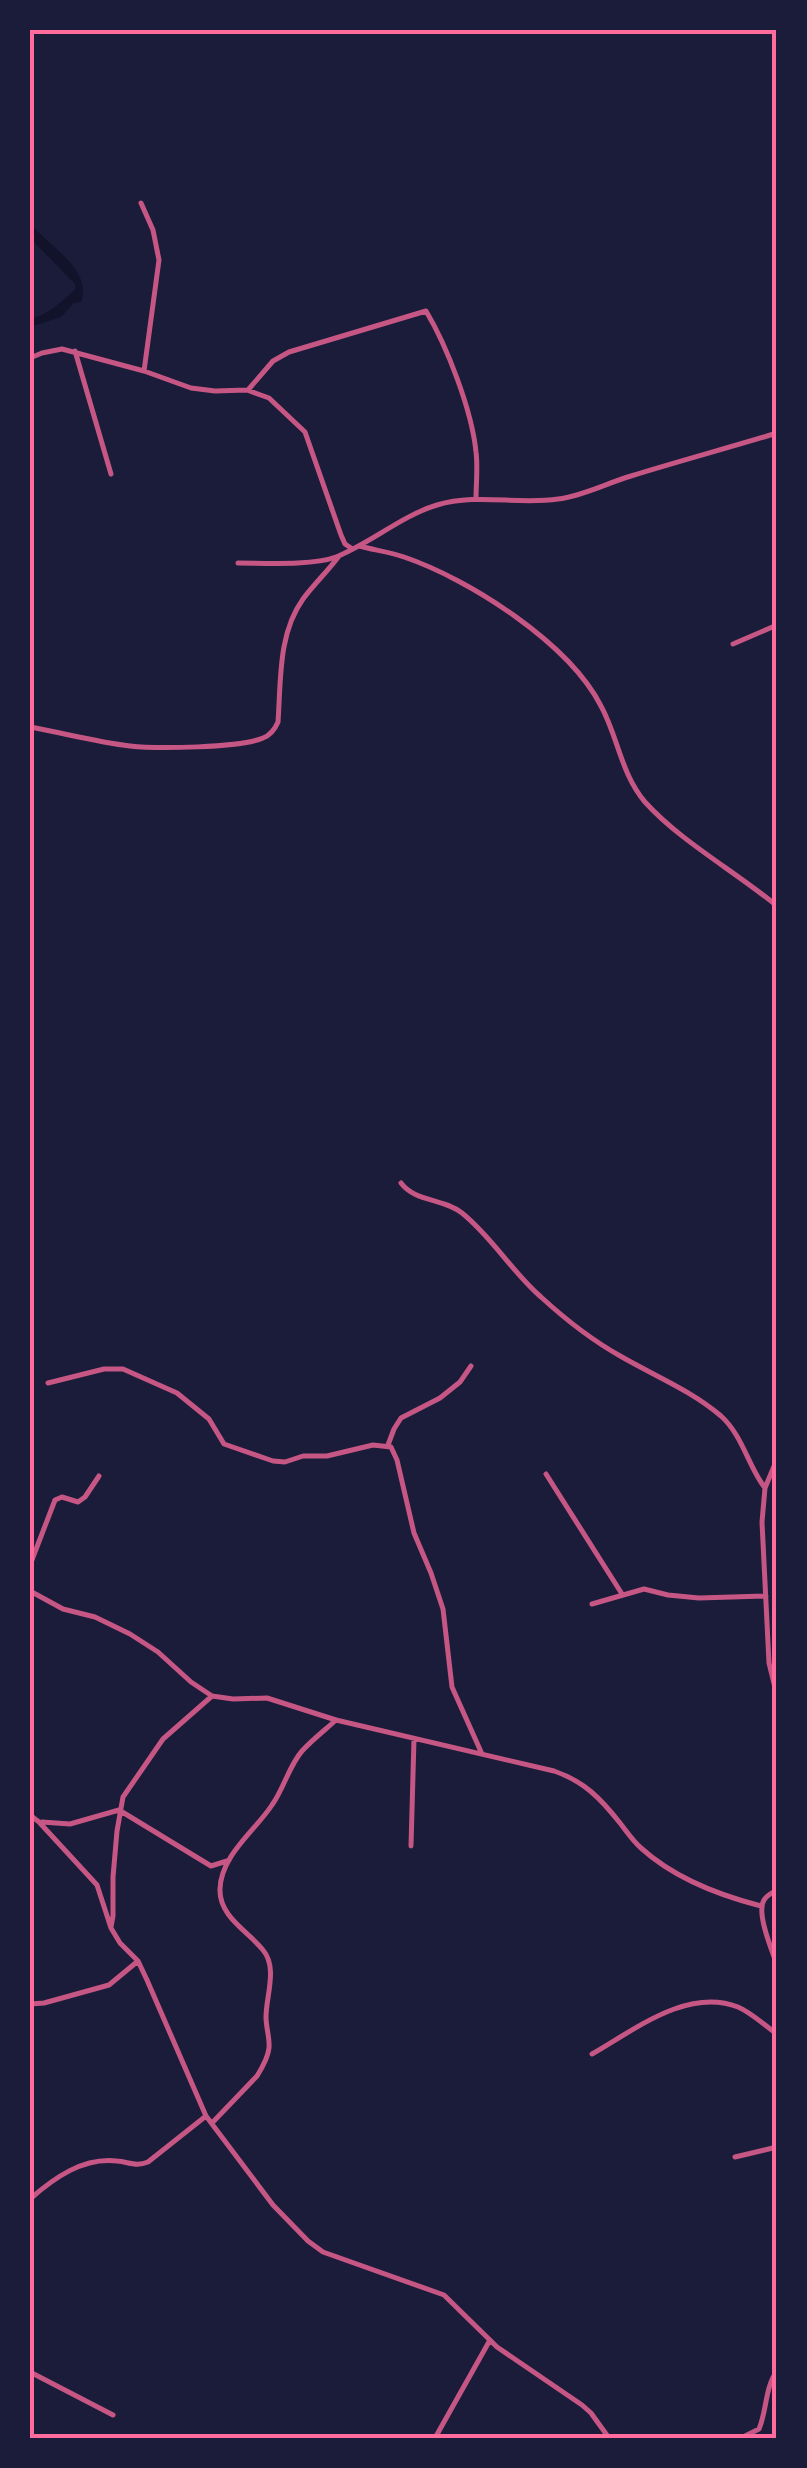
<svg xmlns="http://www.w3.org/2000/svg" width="807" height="2468" viewBox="0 0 807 2468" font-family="'Space Grotesk',sans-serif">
<rect width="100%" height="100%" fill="#1b1b3a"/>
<!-- water -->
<path fill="#12122b" d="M 30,223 C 47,245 93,269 81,302 L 74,303 L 61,317 L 30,327 L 30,319 C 49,315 60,302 75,290 L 75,284 L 31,239 Z"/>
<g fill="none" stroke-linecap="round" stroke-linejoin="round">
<!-- minor -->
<path stroke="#c65784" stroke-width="5" d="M 141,203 L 153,230 L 159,260 L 144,371
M 75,351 L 111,474
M 30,358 L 42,353 L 62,349 L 144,371 L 191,388 L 215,391 L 247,390 L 269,398 L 305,432 L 341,535 L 345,544 L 351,548
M 248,390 L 273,361 L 289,352 L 426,311 C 447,346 472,411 476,452 C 478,467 476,484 476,499
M 359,546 C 374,550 390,552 404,557 C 469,579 569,643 601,706 C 618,737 621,774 645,802 C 680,841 736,872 777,906
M 238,563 C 264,563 312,566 336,557 C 371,543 401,516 437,505 C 477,493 518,505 558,499 C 583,496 607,483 631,476 C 679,461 728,448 777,433
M 733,644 L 777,625
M 30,727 C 63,733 97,742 130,746 C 156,749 240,748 263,738 C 271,735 275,729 278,722 C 281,680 278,634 303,599 C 314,584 328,571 339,556
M 401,1183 C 415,1202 443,1198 462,1213 C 492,1237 512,1272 541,1297 C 565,1319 593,1341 622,1357 C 655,1376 692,1391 721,1416 C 743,1436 748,1466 765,1488
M 48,1383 L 104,1369 L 123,1369 L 177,1393 L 209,1419 L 224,1444 L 273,1461 L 285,1462 L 303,1456 L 327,1456 L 373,1445 L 391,1447 L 397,1460 L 414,1533 L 431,1573 L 443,1609 L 452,1687 L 482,1754
M 388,1445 L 394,1429 L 401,1418 L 440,1398 L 460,1382 L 471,1366
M 777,1459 L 765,1488 L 762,1522 L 769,1663 L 777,1696
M 546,1474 L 622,1594
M 30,1565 L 55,1500 L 62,1497 L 78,1502 L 85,1497 L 99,1476
M 30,1591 L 63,1609 L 95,1617 L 130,1634 L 158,1652 L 191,1682 L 212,1696 L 233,1699 L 267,1698 L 336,1720 L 554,1771 C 584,1781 601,1799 620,1823 C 627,1832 633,1841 641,1848 C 674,1878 718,1895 761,1906
M 592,1604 L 644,1589 L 668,1595 L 699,1598 L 766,1596
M 30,1815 L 39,1822 L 97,1885 L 111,1928 L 120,1943 L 138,1961 L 147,1980 L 206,2116 L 273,2205 L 308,2241 L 323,2252 L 444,2295 L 497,2347 L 582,2405 L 591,2413 L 609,2438
M 42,1822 L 70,1824 L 119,1810 L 211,1866 L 227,1861
M 411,1846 L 414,1739
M 777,1890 C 772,1893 767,1895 764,1900 C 756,1913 772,1950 777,1965
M 111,1927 L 113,1916 L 113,1877 L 117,1831 L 123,1797 L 163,1739 L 212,1696
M 30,2004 L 44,2003 L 109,1985 L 138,1961
M 592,2054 C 633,2031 687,1987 738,2007 C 752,2013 764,2025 777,2034
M 212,2123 L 257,2076 C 262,2068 268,2058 269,2048 C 270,2038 266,2028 266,2017 C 266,1996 278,1968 263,1950 C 248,1931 219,1917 220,1889 C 221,1855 255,1831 272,1805 C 284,1788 289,1766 302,1751 C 312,1740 325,1730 336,1720
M 735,2157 L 777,2147
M 30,2199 C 54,2178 83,2157 117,2161 C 129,2162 136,2167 148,2162 L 206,2116
M 30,2372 L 113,2415
M 435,2438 L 490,2340
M 741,2438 L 759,2429 C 767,2410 765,2387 777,2371"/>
</g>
<!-- border -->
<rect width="807" height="2468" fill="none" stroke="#1b1b3a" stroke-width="65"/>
<rect x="32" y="32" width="742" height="2404" fill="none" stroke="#ff6b9d" stroke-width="4"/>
</svg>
